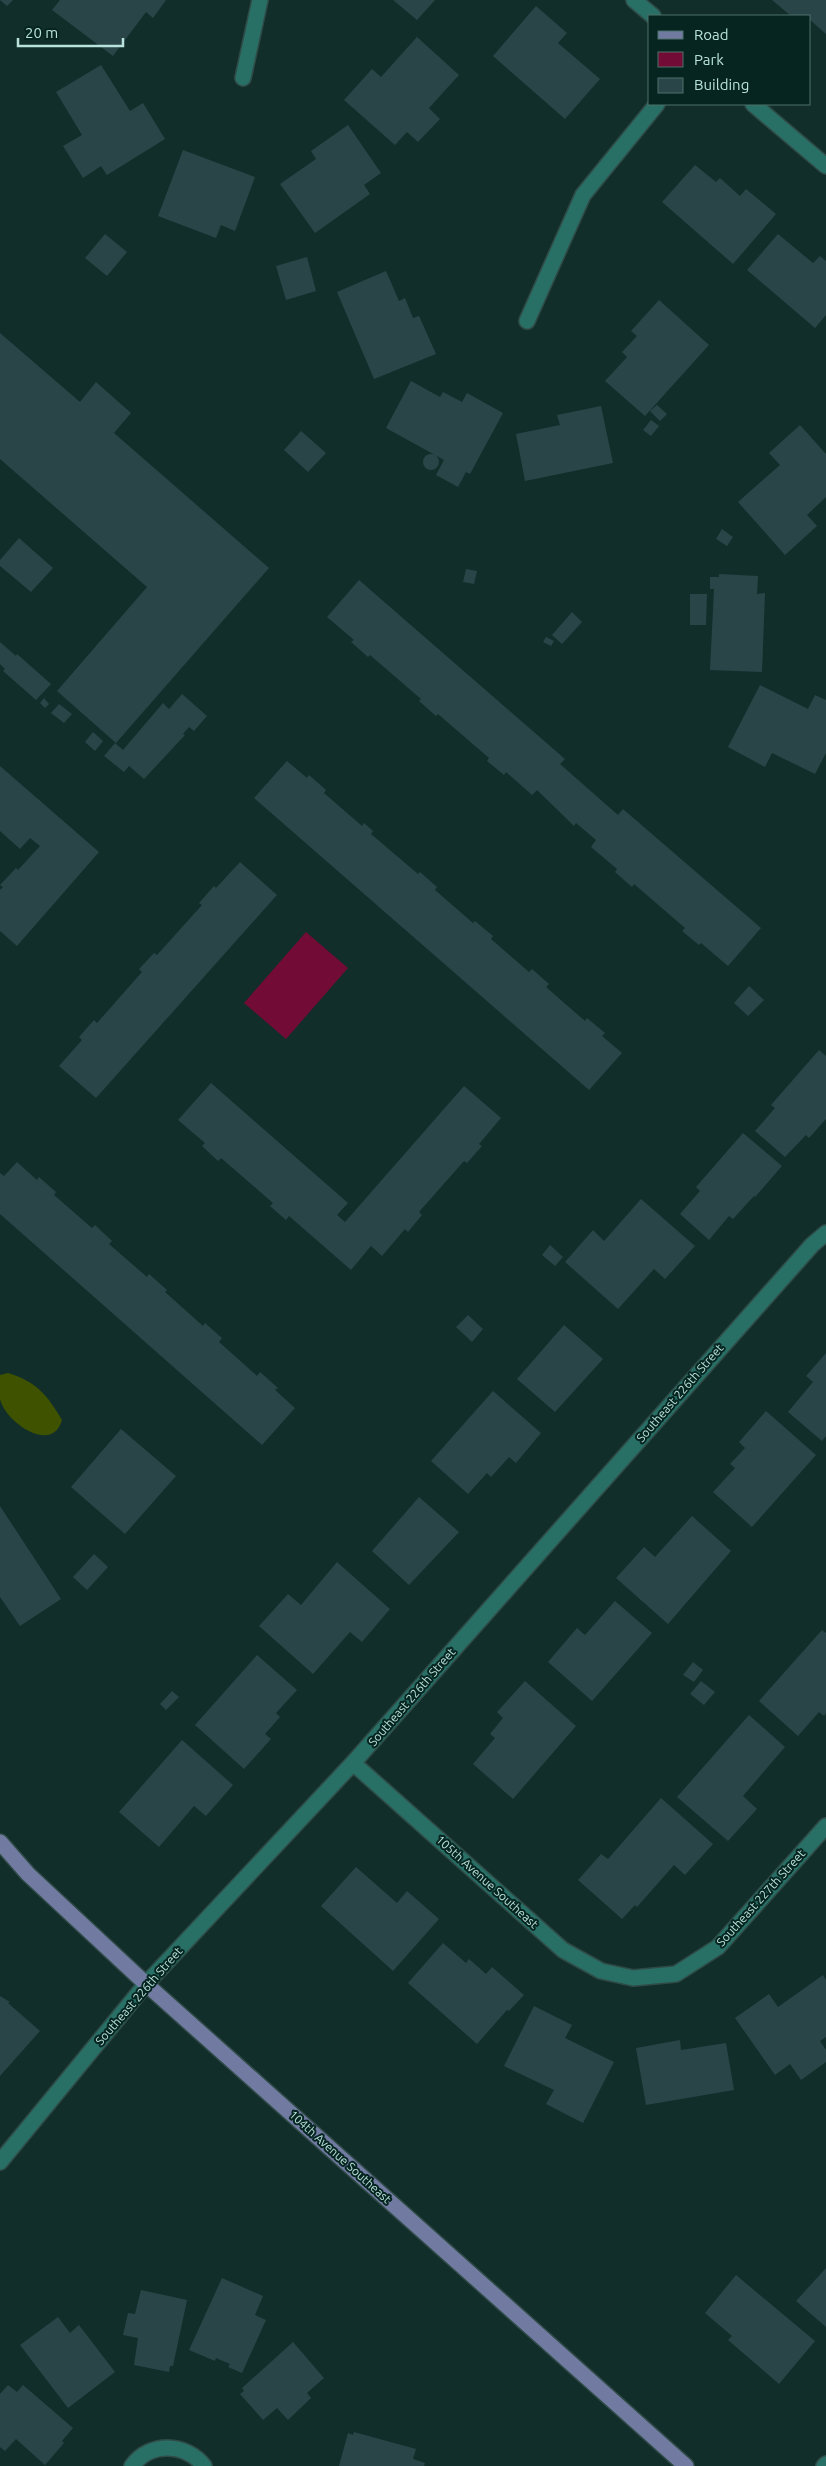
<svg xmlns="http://www.w3.org/2000/svg" width="826" height="2466" viewBox="0 0 826 2466" font-family="Ubuntu,sans-serif">
<rect width="100%" height="100%" fill="#112e2a"/>
<!-- green -->
<path fill="#720c36" d="M 306,932 L 348,968 L 286,1039 L 244,1003 Z"/>
<!-- water -->
<path fill="#3f5200" d="M 8,1373 C 37,1382 47,1395 62,1420 C 52,1455 5,1422 0,1399 C 0,1391 0,1382 0,1375 Z"/>
<!-- building -->
<path fill="#2a4548" d="M 0,0 L 13,0 L 7,6 Z
M 60,0 L 166,0 L 153,18 L 146,12 L 113,56 L 52,10 Z
M 393,0 L 435,0 L 417,20 Z
M 772,0 L 826,0 L 826,34 L 810,20 L 810,16 L 791,16 Z
M 536,6 L 567,33 L 558,43 L 600,79 L 565,119 L 493,56 Z
M 417,37 L 459,75 L 429,108 L 440,119 L 418,142 L 407,132 L 395,145 L 344,100 L 372,69 L 381,77 Z
M 101,65 L 130,111 L 143,103 L 165,139 L 107,175 L 101,166 L 83,178 L 63,146 L 82,135 L 56,92 Z
M 348,125 L 381,173 L 364,185 L 370,194 L 315,233 L 280,184 L 316,159 L 311,151 Z
M 183,150 L 255,177 L 235,231 L 221,225 L 216,238 L 158,216 Z
M 695,165 L 716,182 L 720,178 L 740,196 L 746,189 L 776,214 L 733,264 L 662,202 Z
M 105,234 L 127,252 L 107,276 L 85,258 Z
M 778,234 L 813,263 L 820,256 L 826,261 L 826,315 L 815,328 L 747,270 Z
M 307,257 L 316,291 L 286,300 L 276,266 Z
M 386,271 L 399,301 L 405,298 L 413,318 L 419,316 L 436,354 L 374,379 L 337,292 Z
M 659,300 L 709,345 L 645,416 L 605,381 L 627,357 L 622,352 L 637,336 L 631,331 Z
M 0,333 L 80,402 L 96,382 L 131,413 L 114,433 L 269,568 L 116,743 L 57,691 L 147,587 L 0,459 Z
M 411,381 L 440,397 L 443,392 L 462,402 L 467,393 L 503,413 L 470,474 L 466,472 L 458,487 L 436,475 L 444,460 L 386,428 Z
M 657,405 L 667,414 L 660,421 L 650,411 Z
M 601,406 L 613,463 L 525,481 L 516,434 L 560,425 L 557,415 Z
M 651,420 L 659,426 L 651,436 L 643,430 Z
M 800,425 L 826,454 L 826,497 L 807,515 L 817,526 L 785,555 L 738,502 L 780,465 L 769,453 Z
M 301,431 L 326,453 L 308,472 L 284,450 Z
M423 462a8 8 0 1 1 16 0a8 8 0 1 1-16 0Z
M 722,529 L 733,537 L 727,546 L 716,539 Z
M 19,538 L 53,568 L 31,592 L 0,566 L 0,560 Z
M 466,569 L 477,571 L 474,584 L 463,582 Z
M 719,574 L 758,576 L 757,594 L 765,593 L 762,672 L 710,670 L 714,589 L 710,589 L 710,577 L 719,577 Z
M 359,580 L 565,759 L 560,764 L 618,815 L 623,809 L 761,928 L 728,966 L 701,943 L 699,945 L 682,931 L 685,928 L 634,884 L 632,887 L 615,872 L 617,869 L 591,847 L 596,840 L 576,823 L 574,826 L 537,790 L 532,795 L 506,772 L 504,775 L 487,761 L 489,758 L 438,714 L 436,716 L 419,701 L 421,699 L 370,655 L 368,657 L 351,642 L 354,640 L 327,617 Z
M 690,594 L 707,594 L 706,625 L 690,625 Z
M 572,612 L 582,622 L 562,644 L 552,635 Z
M 546,637 L 554,641 L 551,646 L 543,642 Z
M 0,642 L 16,656 L 17,654 L 51,684 L 36,700 L 3,671 L 5,669 L 0,664 Z
M 760,685 L 808,709 L 815,695 L 826,700 L 826,753 L 815,774 L 772,753 L 765,767 L 728,747 Z
M 182,694 L 207,716 L 194,731 L 189,727 L 183,734 L 185,735 L 144,779 L 129,766 L 124,772 L 104,756 L 115,743 L 123,750 L 163,703 L 169,709 Z
M 44,698 L 49,704 L 45,708 L 40,703 Z
M 59,704 L 72,714 L 64,723 L 51,713 Z
M 93,732 L 103,741 L 95,751 L 85,742 Z
M 287,761 L 307,778 L 309,775 L 326,790 L 324,793 L 362,826 L 364,823 L 373,831 L 371,834 L 418,874 L 420,872 L 437,887 L 435,890 L 473,923 L 475,921 L 493,936 L 491,939 L 529,972 L 532,969 L 549,984 L 546,987 L 585,1021 L 587,1018 L 605,1033 L 602,1036 L 622,1053 L 589,1090 L 254,798 Z
M 0,766 L 99,852 L 17,946 L 0,931 L 0,890 L 3,887 L 0,885 L 16,868 L 18,870 L 40,846 L 30,838 L 20,849 L 0,831 Z
M 240,862 L 277,895 L 96,1098 L 59,1066 L 82,1040 L 79,1037 L 94,1020 L 97,1023 L 142,972 L 139,969 L 154,953 L 157,955 L 202,905 L 199,903 L 214,886 L 216,888 Z
M 749,986 L 764,1000 L 748,1016 L 734,1003 Z
M 819,1050 L 826,1056 L 826,1119 L 809,1138 L 806,1135 L 785,1157 L 755,1131 L 775,1108 L 771,1105 Z
M 211,1083 L 348,1203 L 337,1215 L 345,1222 L 464,1086 L 501,1118 L 479,1144 L 482,1146 L 467,1163 L 464,1161 L 419,1212 L 422,1215 L 408,1232 L 405,1229 L 382,1256 L 371,1246 L 351,1270 L 289,1216 L 286,1220 L 270,1206 L 273,1203 L 221,1158 L 218,1161 L 202,1146 L 205,1143 L 178,1120 Z
M 743,1133 L 782,1166 L 755,1197 L 754,1196 L 733,1219 L 729,1216 L 709,1240 L 680,1214 L 700,1191 L 696,1187 Z
M 17,1162 L 37,1180 L 39,1177 L 56,1192 L 54,1195 L 92,1228 L 95,1225 L 112,1241 L 109,1244 L 147,1277 L 149,1274 L 167,1290 L 165,1292 L 203,1326 L 205,1323 L 222,1338 L 219,1342 L 257,1376 L 260,1372 L 278,1388 L 275,1390 L 295,1408 L 262,1445 L 0,1214 L 0,1173 L 4,1176 Z
M 641,1199 L 695,1246 L 665,1279 L 654,1269 L 618,1309 L 565,1262 L 593,1230 L 604,1241 Z
M 550,1245 L 563,1257 L 555,1266 L 542,1255 Z
M 468,1315 L 483,1329 L 472,1342 L 456,1327 Z
M 564,1325 L 603,1359 L 555,1412 L 517,1379 Z
M 826,1353 L 826,1436 L 822,1441 L 788,1412 L 813,1382 L 806,1376 Z
M 493,1391 L 541,1433 L 516,1463 L 509,1457 L 491,1477 L 487,1473 L 468,1494 L 431,1461 Z
M 766,1411 L 816,1455 L 752,1527 L 713,1492 L 735,1468 L 730,1464 L 745,1448 L 739,1442 Z
M 121,1429 L 176,1476 L 125,1534 L 71,1487 Z
M 419,1497 L 459,1532 L 409,1585 L 372,1551 Z
M 0,1506 L 61,1599 L 20,1626 L 0,1597 Z
M 692,1516 L 731,1551 L 668,1624 L 616,1578 L 644,1547 L 655,1557 Z
M 94,1554 L 108,1567 L 87,1590 L 73,1577 Z
M 337,1562 L 390,1609 L 362,1642 L 350,1632 L 313,1674 L 259,1626 L 288,1594 L 301,1605 Z
M 615,1601 L 652,1633 L 592,1701 L 548,1662 L 577,1628 L 585,1635 Z
M 822,1630 L 826,1633 L 826,1713 L 824,1716 L 819,1712 L 798,1736 L 759,1701 Z
M 257,1655 L 297,1690 L 276,1713 L 280,1717 L 265,1734 L 271,1739 L 244,1769 L 195,1725 Z
M 693,1662 L 703,1670 L 694,1682 L 683,1675 Z
M 525,1681 L 576,1726 L 513,1799 L 473,1764 L 495,1738 L 490,1734 L 503,1718 L 497,1712 Z
M 701,1681 L 715,1692 L 704,1705 L 690,1694 Z
M 172,1691 L 179,1697 L 166,1710 L 160,1704 Z
M 749,1715 L 785,1747 L 743,1796 L 757,1809 L 728,1841 L 677,1797 Z
M 182,1740 L 233,1785 L 206,1816 L 194,1806 L 159,1847 L 119,1812 Z
M 661,1798 L 713,1844 L 685,1875 L 674,1865 L 637,1907 L 635,1905 L 622,1919 L 578,1880 L 601,1854 L 608,1859 Z
M 356,1867 L 397,1903 L 407,1891 L 439,1919 L 393,1971 L 321,1906 Z
M 443,1943 L 466,1963 L 469,1959 L 486,1974 L 492,1967 L 524,1995 L 509,2011 L 507,2010 L 477,2044 L 408,1983 Z
M 823,1975 L 826,1980 L 826,2037 L 820,2041 L 826,2050 L 826,2062 L 801,2080 L 790,2064 L 775,2075 L 735,2018 L 769,1994 L 778,2007 Z
M 0,1996 L 10,2002 L 8,2003 L 40,2031 L 0,2076 Z
M 534,2006 L 572,2025 L 565,2038 L 614,2062 L 583,2123 L 546,2104 L 554,2090 L 504,2066 Z
M 680,2040 L 681,2050 L 726,2043 L 734,2090 L 646,2105 L 636,2048 Z
M 826,2268 L 826,2327 L 796,2301 Z
M 736,2275 L 815,2341 L 779,2384 L 728,2340 L 732,2336 L 705,2313 Z
M 222,2278 L 263,2296 L 255,2315 L 266,2320 L 242,2373 L 228,2367 L 230,2364 L 216,2358 L 215,2361 L 189,2350 Z
M 141,2290 L 187,2300 L 173,2366 L 170,2366 L 169,2372 L 134,2365 L 138,2338 L 123,2335 L 128,2313 L 135,2314 Z
M 58,2317 L 70,2333 L 79,2325 L 115,2372 L 68,2408 L 20,2345 Z
M 293,2342 L 324,2378 L 307,2393 L 311,2398 L 288,2420 L 277,2408 L 263,2420 L 240,2394 L 244,2391 L 242,2388 Z
M 8,2385 L 17,2392 L 23,2385 L 73,2428 L 62,2441 L 64,2443 L 45,2465 L 16,2439 L 5,2451 L 0,2447 L 0,2394 Z
M 354,2432 L 416,2449 L 413,2459 L 425,2463 L 424,2466 L 339,2466 L 348,2433 L 353,2435 Z"/>
<g fill="none" stroke-linecap="round" stroke-linejoin="round">
<defs>
<path id="minor" d="M 634,0 L 653,16
M 243,78 L 260,0
M 753,104 L 826,166
M 527,321 L 583,195 L 657,104
M 353,1763 L 563,1950 L 601,1971 L 633,1978 L 676,1974 L 718,1947 L 826,1826
M 0,2162 L 146,1984 L 353,1763 L 812,1245 L 826,1233
M 132,2466 C 150,2441 186,2443 204,2466
M 824,2466 L 826,2464"/>
<path id="primary" d="M 0,1842 L 28,1874 L 146,1984 L 686,2466"/>
</defs>
<!-- minor casing -->
<use href="#minor" stroke="#304b47" stroke-width="18"/>
<!-- primary casing -->
<use href="#primary" stroke="#304b47" stroke-width="18"/>
<!-- minor -->
<use href="#minor" stroke="#286f66" stroke-width="15"/>
<!-- primary -->
<use href="#primary" stroke="#717ba2" stroke-width="15"/>
</g>
<g text-anchor="middle" stroke-width="4" stroke-linejoin="round" paint-order="stroke">
<!-- street labels -->
<g font-size="12" fill="#b8e2db" stroke="#062420">
<text transform="translate(680 1393) rotate(-49)" y="4">Southeast 226th Street</text>
<text transform="translate(412 1697) rotate(-49)" y="4">Southeast 226th Street</text>
<text transform="translate(487 1882) rotate(42)" y="4">105th Avenue Southeast</text>
<text transform="translate(761 1898) rotate(-48)" y="4">Southeast 227th Street</text>
<text transform="translate(139 1996) rotate(-49)" y="4">Southeast 226th Street</text>
<text transform="translate(340 2157) rotate(42)" y="4">104th Avenue Southeast</text>
</g>
</g>
<!-- legend -->
<rect x="648" y="15" width="162" height="90" fill="#062420" stroke="#4d706b"/>
<rect x="658" y="31" width="25" height="8" fill="#717ba2" stroke="#4d706b"/>
<text x="694" y="40" font-size="15" fill="#b8e2db">Road</text>
<rect x="658" y="52" width="25" height="15" fill="#720c36" stroke="#4d706b"/>
<text x="694" y="65" font-size="15" fill="#b8e2db">Park</text>
<rect x="658" y="78" width="25" height="15" fill="#2a4548" stroke="#4d706b"/>
<text x="694" y="90" font-size="15" fill="#b8e2db">Building</text>
<!-- scale -->
<path d="M18 38v8h105v-8" fill="none" stroke="#b8e2db" stroke-width="2.5"/>
<text x="25" y="38" font-size="15" fill="#b8e2db" stroke="#062420" stroke-width="4" paint-order="stroke">20 m</text>
</svg>
